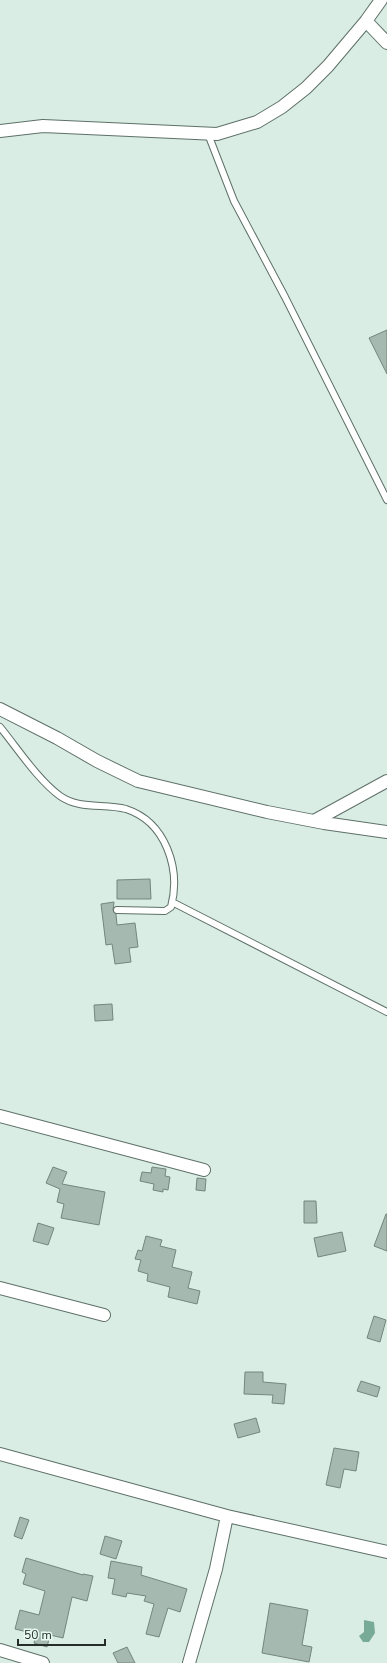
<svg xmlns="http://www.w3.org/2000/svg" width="387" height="1663" viewBox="0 0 387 1663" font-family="'Nunito Sans',sans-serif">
<rect width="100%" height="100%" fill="#d9ede4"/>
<!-- water -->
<path fill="#77ab97" d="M 364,1620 L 374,1622 L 375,1633 L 369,1642 L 363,1642 L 359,1636 L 364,1632 Z"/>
<!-- building -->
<path fill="#a5b9b1" stroke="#74867e" d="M 387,330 L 387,374 L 369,338 Z
M 150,879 L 151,899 L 117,899 L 117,880 Z
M 114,902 L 113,910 L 116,914 L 117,925 L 135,923 L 138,947 L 129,948 L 131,962 L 115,964 L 112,944 L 106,945 L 101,904 Z
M 112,1004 L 113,1020 L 95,1021 L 94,1005 Z
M 53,1167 L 67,1172 L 62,1184 L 105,1192 L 99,1225 L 61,1218 L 64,1204 L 57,1202 L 60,1189 L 46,1183 Z
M 152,1167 L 166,1169 L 165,1176 L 170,1177 L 168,1190 L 163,1189 L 163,1192 L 153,1190 L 154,1184 L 140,1181 L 142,1172 L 151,1173 Z
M 197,1178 L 206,1179 L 205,1191 L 196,1190 Z
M 304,1201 L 316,1201 L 317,1223 L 304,1223 Z
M 386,1214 L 387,1214 L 387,1251 L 374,1246 Z
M 38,1223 L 54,1228 L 48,1245 L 33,1241 Z
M 342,1232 L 346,1251 L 318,1257 L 314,1238 Z
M 146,1236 L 162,1240 L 160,1246 L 176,1250 L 172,1267 L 192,1272 L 188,1288 L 200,1291 L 197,1304 L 168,1297 L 170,1287 L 147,1281 L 148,1274 L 138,1271 L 141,1260 L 135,1259 L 138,1250 L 142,1251 Z
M 374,1316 L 386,1320 L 380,1342 L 367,1338 Z
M 245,1372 L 263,1372 L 263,1382 L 286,1384 L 284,1404 L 272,1403 L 273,1395 L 244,1394 Z
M 361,1381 L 380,1387 L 377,1397 L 357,1391 Z
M 256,1418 L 260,1432 L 238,1438 L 234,1424 Z
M 334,1448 L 359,1452 L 356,1471 L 344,1469 L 340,1488 L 326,1485 Z
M 20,1517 L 29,1520 L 22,1539 L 14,1536 Z
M 105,1536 L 122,1541 L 116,1559 L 100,1554 Z
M 26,1558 L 83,1575 L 83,1574 L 93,1576 L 87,1601 L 72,1597 L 63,1638 L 50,1635 L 47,1647 L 34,1643 L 36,1634 L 15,1629 L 20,1610 L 39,1615 L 45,1591 L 23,1584 L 26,1574 L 22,1572 Z
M 111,1561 L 142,1567 L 141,1575 L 187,1589 L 180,1612 L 168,1608 L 159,1637 L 146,1634 L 154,1604 L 144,1601 L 146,1596 L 127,1593 L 126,1597 L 112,1594 L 115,1579 L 108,1578 Z
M 270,1603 L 308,1610 L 302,1645 L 312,1647 L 309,1662 L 262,1653 Z
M 127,1647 L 135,1663 L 118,1663 L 113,1653 Z"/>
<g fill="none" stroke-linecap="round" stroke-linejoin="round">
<defs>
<path id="lane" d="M 208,134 L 234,201 L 285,297 L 387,500
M 0,727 C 18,749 38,780 60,796 C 80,810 104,803 126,809 C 166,822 181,869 171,907 L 165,911 L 117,910
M 172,902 L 387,1012"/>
<path id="street" d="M 366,21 L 387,43
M 0,131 L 43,126 L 217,134 L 257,122 L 282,107 L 306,88 L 328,66 L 366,21 L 381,0
M 0,709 L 57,738 L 97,761 L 138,781 L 267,812 L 324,823 L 387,832
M 314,821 L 387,781
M 0,1116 L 204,1170
M 0,1288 L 104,1315
M 0,1454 L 227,1516 L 216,1569 L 189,1663
M 227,1516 L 387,1552
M 0,1650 L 43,1663"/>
</defs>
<!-- lane casing -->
<use href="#lane" stroke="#5e7068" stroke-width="8"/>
<!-- street casing -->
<use href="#street" stroke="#5e7068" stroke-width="14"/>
<!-- lane -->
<use href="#lane" stroke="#fff" stroke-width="6"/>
<!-- street -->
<use href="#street" stroke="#fff" stroke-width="12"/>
</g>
<!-- scale -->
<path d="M18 1639v6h87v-6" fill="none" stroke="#252c29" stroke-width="2"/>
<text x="24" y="1639" font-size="12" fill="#252c29" stroke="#e6faf2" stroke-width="3" paint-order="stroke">50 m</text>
</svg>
